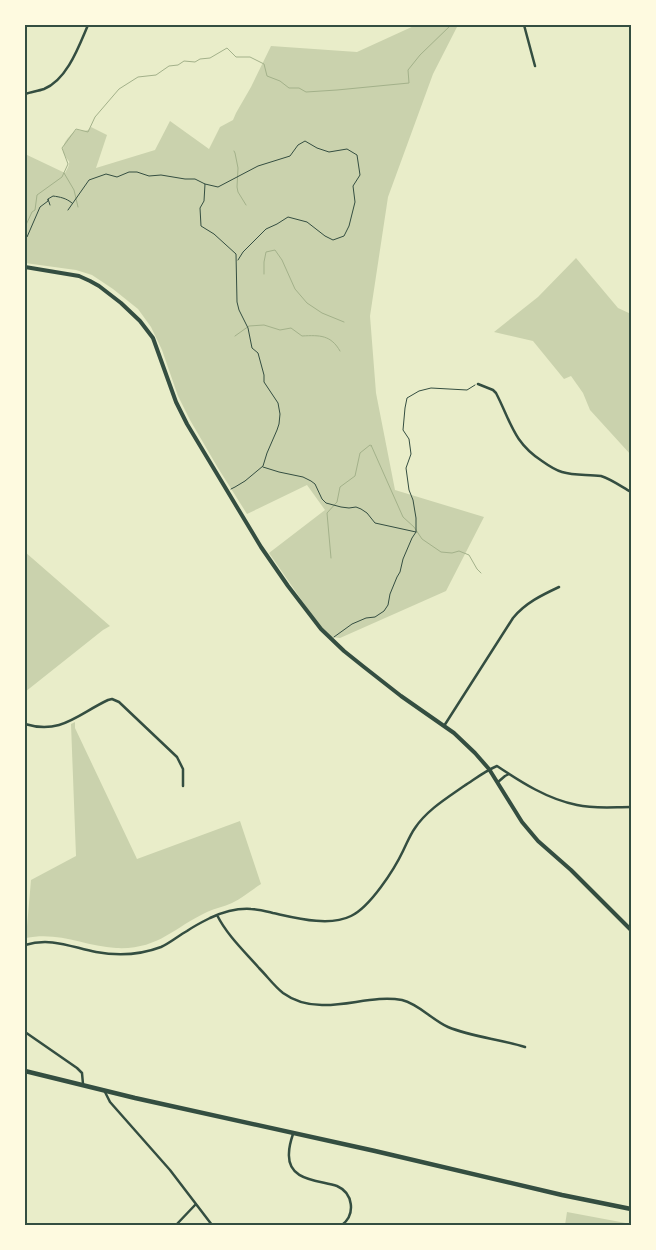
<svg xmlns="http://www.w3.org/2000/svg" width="656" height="1250" viewBox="0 0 656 1250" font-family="'Fira Sans Condensed',sans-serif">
<rect width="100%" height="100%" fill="#e9edc9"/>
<!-- green -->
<path fill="#cad2ad" d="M 416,25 L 458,25 L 433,74 L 388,197 L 370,316 L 376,393 L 395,490 L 484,517 L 446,591 L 340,638 L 331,637 L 321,628 L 269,553 L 325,510 L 307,485 L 247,514 L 218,468 L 190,420 L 178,396 L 162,350 L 151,327 L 138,309 L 113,289 L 92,275 L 76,270 L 25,263 L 25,154 L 65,173 C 67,169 70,165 69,161 C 68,161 65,155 64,154 C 60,145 69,136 76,130 C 82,130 87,133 91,127 L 107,135 L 96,168 L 155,150 L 170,121 L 209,149 L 220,127 L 233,120 L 236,113 L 251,87 L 271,46 L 357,52 Z
M 576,258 L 618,308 L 631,314 L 631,455 L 590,410 L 583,393 L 571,376 L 564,379 L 533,341 L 494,332 L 538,297 Z
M 25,552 L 110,626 L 103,630 L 25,692 Z
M 75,722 L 75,728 L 137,859 L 240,821 L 261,884 C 252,890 242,898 232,903 C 224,907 215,908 207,912 C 173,928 158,950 116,948 C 85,946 58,931 26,938 L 31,880 L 76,856 L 71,724 Z
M 567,1212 L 631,1224 L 631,1225 L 565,1225 Z"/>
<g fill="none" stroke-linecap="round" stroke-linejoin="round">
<!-- stream -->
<path stroke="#a3b18a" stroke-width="1" d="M 234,151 L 235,153 L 238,168 L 237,187 L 238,192 L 246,205
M 64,173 L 74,190 L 78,207
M 25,227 L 32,212 L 35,210 L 37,195 L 62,177 L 68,164 L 62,148 L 76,129 L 88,132 L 95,117 L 119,89 L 138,77 L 156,75 L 169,66 L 178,65 L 184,61 L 195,62 L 200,59 L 210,58 L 227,48 L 236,57 L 250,57 L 264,64 L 267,76 L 280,81 L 289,88 L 299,88 L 306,92 L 337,90 L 409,83 L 408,70 L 420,55 L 451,25
M 264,274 L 264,262 L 266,252 L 275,250 L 282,260 L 295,289 L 307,303 L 322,313 L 344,322
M 235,336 L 249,326 L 264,325 L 280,330 L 291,328 L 302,336 C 320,335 331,335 340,351
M 371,446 L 371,445 L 403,517 L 414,527 L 422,539 L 441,552 L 452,553 L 459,551 L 469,555 L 477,569 L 481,573
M 331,558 L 327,513 L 337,502 L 340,487 L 355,476 L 360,453 L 370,445"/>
<!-- path -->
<path stroke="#344e41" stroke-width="1" d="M 205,184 L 218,187 L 258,166 L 290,156 L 298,145 L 305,141 L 317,148 L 329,152 L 347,149 L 357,155 L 360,175 L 353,186 L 355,202 L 349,226 L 344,236 L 333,240 L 325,236 L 307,222 L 288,217 L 277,224 L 266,229 L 243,252 L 238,260
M 48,199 L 53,196 C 60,197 66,198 72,203
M 68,210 L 89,180 L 106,174 L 117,177 L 129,172 L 137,172 L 149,176 L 161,175 L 185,179 L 195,179 L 205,184 L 204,201 L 200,208 L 201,226 L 214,234 L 236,254 L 237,302 L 239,310 L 248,328 L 252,348 L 258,353 L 264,375 L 264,382 L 278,403 L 280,414 L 279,424 L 277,430 L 267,453 L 263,466 L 245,481 L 235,487 L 231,489
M 25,237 L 27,237 L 40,207 L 48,201 L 48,199 L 50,205
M 263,467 L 279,472 L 303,477 L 311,481 L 315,484 L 322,499 L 326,503 L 341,507 L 349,508 L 356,507 L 361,509 L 367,513 L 375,523 L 416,532
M 334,637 L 352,624 L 366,618 L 375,617 L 384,611 L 388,605 L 390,594 L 397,577 L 400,572 L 403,559 L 412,538 L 416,532 L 416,518 L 413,500 L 409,490 L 406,468 L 411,454 L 409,439 L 403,430 L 405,408 L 407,398 L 419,391 L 431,388 L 467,390 L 475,385"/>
<!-- minor -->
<path stroke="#344e41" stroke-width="2.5" d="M 524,25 L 535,66
M 25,94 C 31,92 38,91 44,89 C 67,80 79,46 88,25
M 478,384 L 493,390 L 496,393 C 511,422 513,442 542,461 C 549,466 555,470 562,472 C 575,476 588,474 601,476 C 611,479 622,487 631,492
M 25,724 C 61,735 78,714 108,700 L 112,699 L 119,702 L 177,757 L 183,769 L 183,786
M 444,726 L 513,618 C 525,603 542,595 559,587
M 498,782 L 505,776 L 509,774
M 217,915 C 227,935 244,951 259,968 C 267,976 274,986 283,993 C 294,1001 309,1005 322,1005 C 348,1006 376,995 402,1000 C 419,1004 432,1020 448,1027 C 472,1037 500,1039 525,1047
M 25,945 C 51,937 71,947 96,952 C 118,956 140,955 161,947 C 170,943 178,936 187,931 C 194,926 202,922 210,918 C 223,912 236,908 251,909 C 258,909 265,911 273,913 C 296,918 329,927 351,916 C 370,907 394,870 403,851 C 407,843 410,835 415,828 C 427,810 447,798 464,786 C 475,779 485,771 497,766 C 521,782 547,799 577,805 C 594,809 613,807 631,807
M 25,1032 L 77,1068 L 82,1073 L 83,1084
M 105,1092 L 110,1102 L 170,1170 L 212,1225
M 293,1134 C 291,1140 289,1147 289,1153 C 287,1181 318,1180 337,1186 C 353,1193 356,1214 342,1225
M 176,1225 L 196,1204"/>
<!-- tertiary -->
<path stroke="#344e41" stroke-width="4" d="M 25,267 L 79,276 L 90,281 L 99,286 L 121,303 L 140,321 L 153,338 L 176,402 L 187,424 L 261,547 L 288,586 L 321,629 L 344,651 L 364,667 L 401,696 L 454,733 L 475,753 L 489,769 L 522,822 L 538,841 L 571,870 L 631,930"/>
<!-- trunk -->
<path stroke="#344e41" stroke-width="4.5" d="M 25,1071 L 135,1098 L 375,1151 L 562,1195 L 631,1209"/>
</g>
<!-- border -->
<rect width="656" height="1250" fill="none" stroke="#fefae0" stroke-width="52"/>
<rect x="26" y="26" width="604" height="1198" fill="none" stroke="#344e41" stroke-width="2"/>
</svg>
